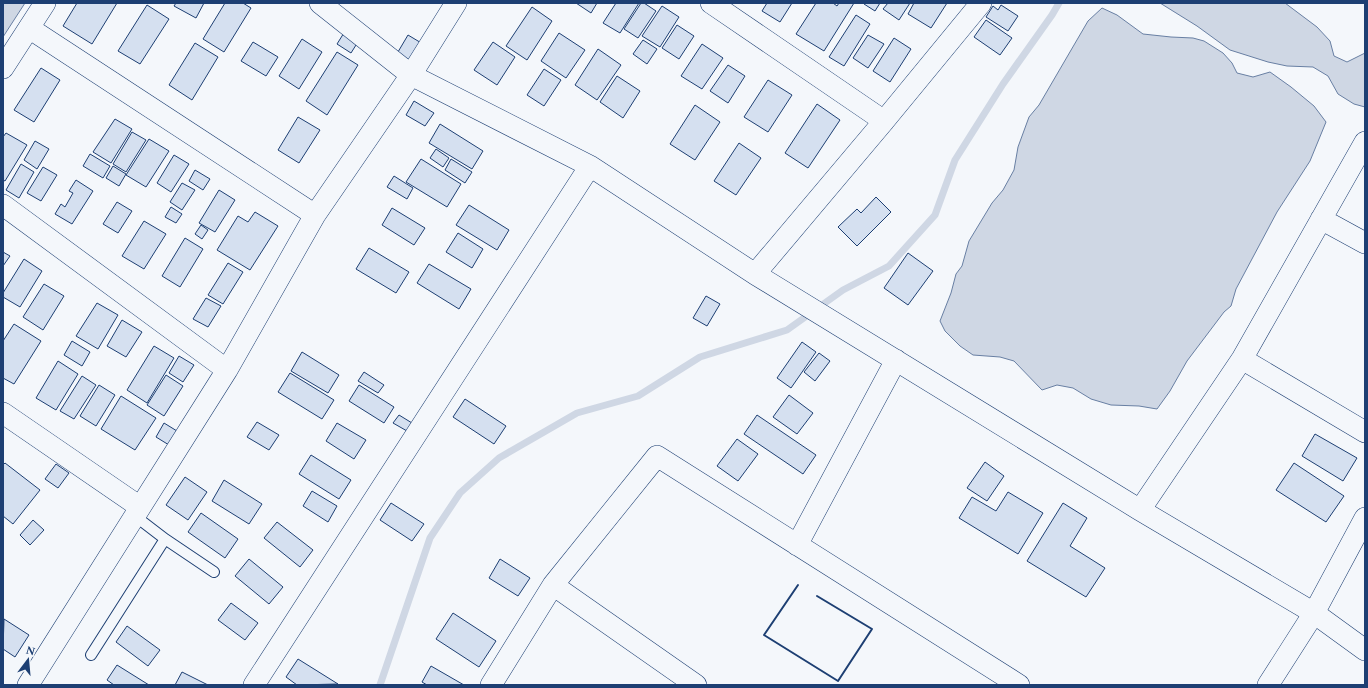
<svg xmlns="http://www.w3.org/2000/svg" width="1368" height="688" viewBox="0 0 1368 688" font-family="Spectral,serif">
<rect width="100%" height="100%" fill="#f4f7fb"/>
<!-- water -->
<path fill="#cfd7e4" stroke="#687fa3" d="M 3,3 L 25,3 L 3,37 Z
M 1160,3 L 1285,3 L 1317,27 L 1330,41 L 1334,56 L 1347,62 L 1365,53 L 1365,107 L 1354,104 L 1338,94 L 1328,76 L 1313,67 L 1287,66 L 1268,62 L 1230,50 L 1197,26 Z
M 1102,8 L 1117,15 L 1143,34 L 1171,37 L 1193,38 L 1204,41 L 1223,53 L 1232,63 L 1237,73 L 1253,77 L 1270,72 L 1291,87 L 1314,106 L 1326,122 L 1310,161 L 1277,212 L 1236,289 L 1231,306 L 1224,312 L 1187,361 L 1170,391 L 1157,409 L 1139,406 L 1111,405 L 1091,399 L 1073,388 L 1057,385 L 1042,390 L 1014,361 L 1000,357 L 973,355 L 960,346 L 945,331 L 940,321 L 951,293 L 956,274 L 962,266 L 969,241 L 992,203 L 1003,190 L 1014,170 L 1018,147 L 1029,117 L 1039,105 L 1088,21 Z"/>
<g fill="none" stroke-linecap="round" stroke-linejoin="round">
<!-- stream -->
<path stroke="#cfd7e4" stroke-width="7" d="M 380,685 L 430,538 L 460,493 L 499,458 L 577,413 L 638,396 L 700,357 L 787,330 L 843,290 L 889,266 L 935,215 L 955,160 L 1003,84 L 1052,15 L 1059,3"/>
</g>
<!-- building -->
<path fill="#d5e0f0" stroke="#1d3f73" d="M 77,3 L 117,3 L 92,44 L 63,26 Z
M 176,3 L 204,3 L 196,18 L 174,6 Z
M 225,3 L 243,3 L 251,8 L 224,52 L 203,39 Z
M 576,3 L 597,3 L 591,13 Z
M 616,3 L 639,3 L 620,33 L 603,23 Z
M 641,3 L 644,3 L 656,11 L 638,38 L 624,29 Z
M 767,3 L 792,3 L 780,22 L 762,11 Z
M 816,3 L 833,3 L 837,6 L 839,3 L 854,3 L 824,51 L 796,34 Z
M 864,3 L 880,3 L 875,11 L 864,4 Z
M 888,3 L 910,3 L 899,20 L 883,9 Z
M 914,3 L 947,3 L 931,28 L 908,14 Z
M 147,5 L 169,19 L 140,64 L 118,51 Z
M 1001,5 L 1018,16 L 1008,31 L 986,17 L 993,6 L 998,10 Z
M 662,6 L 679,17 L 660,47 L 642,36 Z
M 532,7 L 552,21 L 527,60 L 506,46 Z
M 856,15 L 870,24 L 844,66 L 829,57 Z
M 986,20 L 1012,38 L 1000,55 L 974,37 Z
M 677,25 L 694,36 L 679,59 L 662,48 Z
M 347,28 L 361,37 L 351,53 L 337,44 Z
M 559,33 L 585,50 L 566,78 L 541,61 Z
M 408,35 L 423,44 L 409,66 L 395,57 Z
M 868,35 L 884,44 L 868,68 L 853,58 Z
M 894,38 L 911,49 L 890,82 L 873,71 Z
M 302,39 L 322,52 L 299,89 L 279,76 Z
M 643,40 L 657,49 L 647,64 L 633,54 Z
M 253,42 L 278,57 L 266,76 L 241,61 Z
M 493,42 L 515,57 L 497,85 L 474,70 Z
M 195,43 L 218,57 L 192,100 L 169,85 Z
M 702,44 L 723,58 L 702,89 L 681,76 Z
M 598,49 L 621,65 L 597,100 L 575,85 Z
M 337,52 L 358,65 L 327,115 L 306,101 Z
M 728,65 L 745,76 L 728,103 L 710,91 Z
M 41,68 L 60,80 L 34,122 L 14,110 Z
M 544,69 L 561,80 L 544,106 L 527,95 Z
M 617,76 L 640,91 L 623,118 L 600,102 Z
M 768,80 L 792,95 L 768,132 L 744,117 Z
M 414,101 L 434,113 L 425,126 L 406,115 Z
M 817,104 L 840,120 L 808,168 L 785,153 Z
M 695,105 L 720,122 L 695,160 L 670,144 Z
M 298,117 L 320,130 L 299,163 L 278,150 Z
M 115,119 L 132,129 L 111,163 L 93,152 Z
M 440,124 L 483,151 L 472,169 L 429,143 Z
M 132,132 L 146,140 L 126,172 L 113,164 Z
M 6,133 L 27,145 L 5,181 L 3,180 L 3,137 Z
M 149,139 L 169,151 L 146,187 L 126,175 Z
M 35,141 L 49,149 L 37,169 L 24,160 Z
M 739,143 L 761,158 L 736,195 L 714,181 Z
M 436,149 L 449,158 L 443,167 L 430,158 Z
M 90,154 L 110,166 L 103,178 L 83,166 Z
M 174,155 L 189,164 L 171,192 L 157,183 Z
M 421,159 L 461,184 L 447,207 L 406,182 Z
M 451,159 L 472,172 L 465,183 L 445,170 Z
M 21,164 L 34,172 L 19,198 L 6,190 Z
M 113,166 L 126,174 L 119,186 L 106,178 Z
M 43,167 L 57,175 L 41,201 L 27,193 Z
M 195,170 L 210,179 L 203,190 L 189,181 Z
M 394,176 L 413,188 L 407,199 L 387,187 Z
M 76,180 L 93,191 L 72,224 L 55,214 L 61,204 L 65,207 L 73,193 L 69,191 Z
M 182,183 L 195,190 L 182,210 L 170,202 Z
M 219,190 L 235,200 L 215,232 L 199,223 Z
M 876,197 L 891,212 L 857,246 L 838,227 L 857,209 L 861,213 Z
M 117,202 L 132,211 L 118,233 L 103,224 Z
M 469,205 L 509,230 L 497,250 L 456,225 Z
M 171,207 L 182,214 L 176,223 L 165,217 Z
M 392,208 L 425,228 L 414,245 L 382,225 Z
M 255,212 L 278,226 L 250,270 L 217,250 L 238,216 L 248,222 Z
M 144,221 L 166,234 L 144,269 L 122,256 Z
M 201,225 L 208,230 L 202,239 L 195,234 Z
M 458,233 L 483,249 L 472,268 L 446,252 Z
M 185,238 L 203,249 L 180,287 L 162,276 Z
M 369,248 L 409,272 L 396,293 L 356,269 Z
M 3,252 L 10,256 L 3,266 Z
M 908,253 L 933,271 L 908,305 L 884,288 Z
M 24,259 L 42,271 L 20,307 L 3,297 L 3,293 Z
M 228,263 L 243,272 L 223,304 L 208,295 Z
M 429,264 L 471,289 L 459,309 L 417,283 Z
M 44,284 L 64,296 L 43,330 L 23,317 Z
M 706,296 L 720,304 L 707,326 L 693,318 Z
M 206,298 L 221,306 L 208,327 L 193,319 Z
M 97,303 L 118,315 L 98,349 L 76,336 Z
M 122,320 L 142,332 L 126,357 L 107,346 Z
M 14,324 L 41,341 L 14,384 L 3,378 L 3,341 Z
M 72,341 L 90,352 L 82,366 L 64,355 Z
M 802,342 L 816,352 L 791,388 L 777,378 Z
M 154,346 L 174,358 L 147,403 L 127,390 Z
M 302,352 L 339,375 L 328,393 L 291,371 Z
M 819,353 L 830,361 L 815,381 L 804,372 Z
M 179,356 L 194,365 L 183,382 L 169,373 Z
M 58,361 L 78,374 L 56,410 L 36,398 Z
M 364,372 L 384,385 L 378,393 L 358,381 Z
M 290,373 L 334,400 L 322,419 L 278,392 Z
M 166,375 L 183,386 L 164,416 L 147,405 Z
M 82,376 L 96,385 L 74,419 L 60,411 Z
M 99,385 L 115,395 L 96,426 L 80,416 Z
M 359,385 L 394,407 L 384,423 L 349,401 Z
M 789,395 L 813,413 L 797,434 L 773,417 Z
M 121,396 L 156,418 L 135,450 L 101,429 Z
M 465,399 L 506,426 L 494,444 L 453,417 Z
M 399,415 L 412,423 L 407,431 L 393,423 Z
M 757,415 L 816,455 L 803,474 L 744,434 Z
M 257,422 L 279,435 L 269,450 L 247,437 Z
M 164,423 L 177,431 L 169,445 L 156,437 Z
M 337,423 L 366,440 L 354,459 L 326,441 Z
M 1315,434 L 1357,458 L 1343,481 L 1302,456 Z
M 737,439 L 758,454 L 738,481 L 717,466 Z
M 311,455 L 351,480 L 339,499 L 299,474 Z
M 985,462 L 1004,476 L 987,501 L 967,488 Z
M 5,463 L 40,490 L 13,524 L 3,516 L 3,465 Z
M 1294,463 L 1344,496 L 1326,522 L 1276,490 Z
M 56,464 L 69,473 L 58,488 L 45,479 Z
M 185,477 L 207,492 L 188,520 L 166,505 Z
M 224,480 L 262,504 L 249,524 L 212,501 Z
M 312,491 L 337,506 L 328,522 L 303,506 Z
M 1008,492 L 1043,513 L 1018,554 L 959,518 L 972,497 L 996,511 Z
M 391,503 L 424,524 L 412,541 L 380,520 Z
M 1063,503 L 1087,518 L 1070,546 L 1105,568 L 1086,597 L 1027,561 Z
M 201,513 L 238,539 L 225,558 L 188,532 Z
M 33,520 L 44,530 L 30,545 L 20,535 Z
M 277,522 L 313,550 L 300,567 L 264,538 Z
M 249,559 L 283,587 L 269,604 L 235,576 Z
M 500,559 L 530,578 L 518,596 L 489,578 Z
M 231,603 L 258,623 L 245,640 L 218,620 Z
M 453,613 L 496,641 L 479,667 L 436,639 Z
M 4,619 L 29,635 L 15,657 L 3,649 Z
M 127,626 L 160,650 L 148,666 L 116,642 Z
M 298,659 L 338,684 L 297,685 L 286,677 Z
M 117,665 L 149,685 L 114,685 L 107,680 Z
M 431,666 L 464,685 L 427,685 L 422,682 Z
M 182,672 L 208,685 L 175,685 Z"/>
<g fill="none" stroke-linecap="round" stroke-linejoin="round">
<defs>
<path id="lane" d="M 165,539 L 214,572
M 91,655 L 165,539 L 135,516"/>
<path id="street" d="M 320,3 L 411,75 L 590,166 L 755,274 L 1140,510 L 1314,613 L 1365,650
M 711,3 L 884,121
M 29,28 L 315,215
M 3,68 L 45,3
M 3,205 L 227,370
M 1321,219 L 1365,243
M 755,274 L 884,121 L 981,3
M 1242,359 L 1365,432
M 3,413 L 140,507
M 1140,510 L 1242,359 L 1365,142
M 797,545 L 896,360
M 553,585 L 696,685
M 28,685 L 227,370 L 315,215 L 411,75 L 456,3
M 254,685 L 590,166
M 491,685 L 553,585 L 657,456 L 1019,685
M 1268,685 L 1314,613 L 1365,518"/>
</defs>
<!-- lane casing -->
<use href="#lane" stroke="#1d3f73" stroke-width="12"/>
<!-- street casing -->
<use href="#street" stroke="#1d3f73" stroke-width="22"/>
<!-- lane -->
<use href="#lane" stroke="#f4f7fb" stroke-width="10"/>
<!-- street -->
<use href="#street" stroke="#f4f7fb" stroke-width="21"/>
<!-- wall -->
<path stroke="#1d3f73" stroke-width="2" d="M 798,585 L 764,635 L 838,681 L 872,629 L 817,596"/>
</g>
<!-- border -->
<rect width="1368" height="688" fill="none" stroke="#1d3f73" stroke-width="8"/>
<!-- north arrow -->
<g transform="translate(28 660) rotate(16)" stroke="#f4f7fb" stroke-width="3" paint-order="stroke">
<path d="M0-3L7 15L0 10L-7 15Z" fill="#1d3f73"/>
<text y="-6" font-size="11" font-weight="bold" text-anchor="middle" fill="#1d3f73">N</text>
</g>
</svg>
